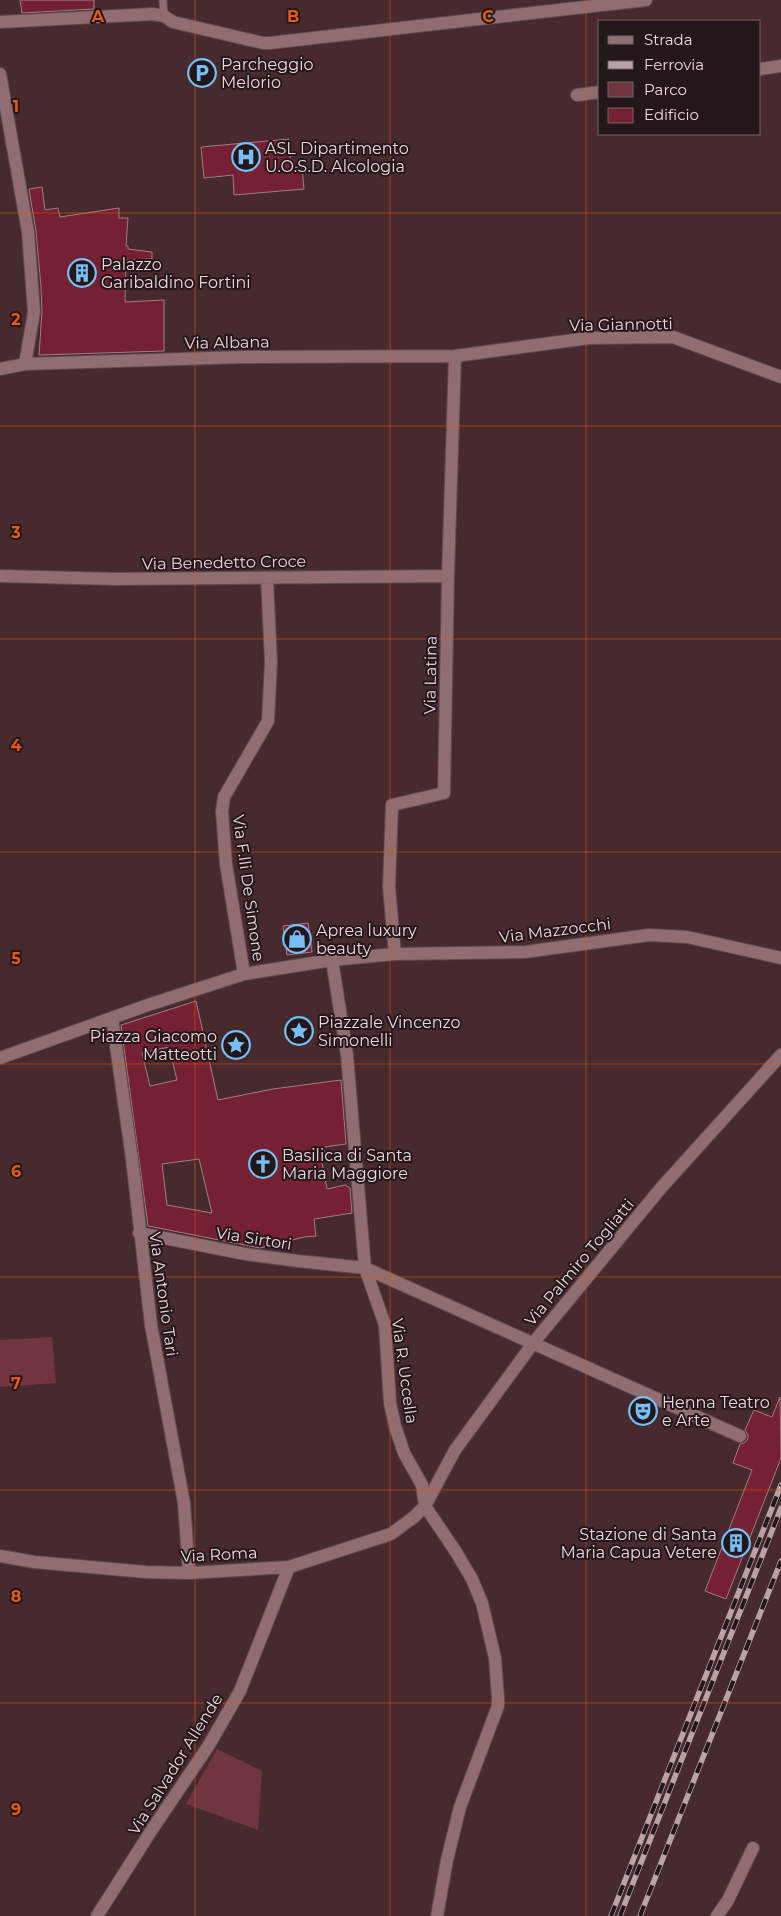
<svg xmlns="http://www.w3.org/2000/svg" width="781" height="1916" viewBox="0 0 781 1916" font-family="Montserrat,sans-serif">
<rect width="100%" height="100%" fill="#472a2e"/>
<!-- green -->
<path fill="#703640" d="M 52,1337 L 56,1383 L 0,1387 L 0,1340 Z
M 217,1749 L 262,1771 L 258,1830 L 186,1804 Z"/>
<!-- building -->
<path fill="#762034" stroke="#a17e82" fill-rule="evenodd" d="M 20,0 L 94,0 L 94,9 L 22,13 Z
M 289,139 L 291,168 L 302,167 L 304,189 L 234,195 L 233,175 L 204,178 L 201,147 Z
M 42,187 L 45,210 L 58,208 L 60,217 L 119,208 L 119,218 L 128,218 L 126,246 L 128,246 L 128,249 L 152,252 L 152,259 L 126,260 L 125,302 L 164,300 L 164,351 L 39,355 L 42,312 L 41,287 L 36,231 L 29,189 Z
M 308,923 L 312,952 L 287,955 L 283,926 Z
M 196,1001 L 218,1100 L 273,1089 L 341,1080 L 346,1144 L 324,1147 L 325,1156 L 321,1157 L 327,1189 L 345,1185 L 350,1188 L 352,1213 L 314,1219 L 316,1236 L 304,1237 L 260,1248 L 148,1226 L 121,1025 ZM 169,1047 L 177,1080 L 150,1086 L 142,1053 ZM 199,1159 L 212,1213 L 167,1205 L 162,1164 Z
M 780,1397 L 781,1458 L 726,1599 L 705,1591 L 752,1470 L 733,1463 L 740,1444 L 744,1443 L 748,1439 L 748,1435 L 745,1430 L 754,1410 L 772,1417 Z"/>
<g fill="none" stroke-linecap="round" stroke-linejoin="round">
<defs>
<path id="service" d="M 163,0 L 164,16"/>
<path id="minor" d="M 0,22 L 153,14 L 164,16 L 173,22 L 263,43 L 270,43 L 646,0
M 760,69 L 781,66
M 0,74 L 28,232 L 34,312 L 25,364
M 577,95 L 600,92
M 0,369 L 25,364 L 243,357 L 455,356 L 589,338 L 673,337 L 781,377
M 0,576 L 116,579 L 448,576
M 395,954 L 389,887 L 392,805 L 444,793 L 448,576 L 455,356
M 332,960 L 347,1055 L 365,1268 L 385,1325 L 390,1403 L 395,1426 L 404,1453 L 422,1485 L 425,1506 L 456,1552 L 472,1579 L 482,1603 L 495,1658 L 498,1698 L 498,1706 L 460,1807 L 447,1860 L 437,1916
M 244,974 L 226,864 L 222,811 L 224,797 L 268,721 L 271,662 L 267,578
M 112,1018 L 132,1159 L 151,1325 L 184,1503 L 189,1573
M 0,1058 L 148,1005 L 244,974 L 332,960 L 395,954 L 525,952 L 649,935 L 687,937 L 781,958
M 139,1233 L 245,1254 L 298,1261 L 365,1268 L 740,1436
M 717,1916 L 728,1900 L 753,1848"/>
<path id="tertiary" d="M 0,1556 L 34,1562 L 146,1572 L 189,1573 L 289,1567 L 391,1534 L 414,1517 L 425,1506 L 455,1450 L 534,1342 L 661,1188 L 781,1055
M 97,1916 L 151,1831 L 209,1745 L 240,1691 L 289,1567"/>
</defs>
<!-- service casing -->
<use href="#service" stroke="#61494d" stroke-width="9"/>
<!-- minor casing -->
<use href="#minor" stroke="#61494d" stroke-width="14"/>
<!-- tertiary casing -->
<use href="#tertiary" stroke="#61494d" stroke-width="14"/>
<!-- service -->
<use href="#service" stroke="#8f6d71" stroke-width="7"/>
<!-- minor -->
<use href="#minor" stroke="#8f6d71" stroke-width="12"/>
<!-- tertiary -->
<use href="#tertiary" stroke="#8f6d71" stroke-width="12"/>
<defs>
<path id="rail" d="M 611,1916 L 781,1485
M 620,1916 L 781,1508
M 640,1916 L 781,1561"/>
</defs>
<!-- rail casing -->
<use href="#rail" stroke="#b9a3a6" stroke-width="5.5"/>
<!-- rail -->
<use href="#rail" stroke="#241719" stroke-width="4" stroke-dasharray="11" stroke-linecap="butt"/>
</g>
<!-- grid -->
<path fill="none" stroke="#e8590c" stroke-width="1" stroke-opacity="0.55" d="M 195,0 L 195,1916M 390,0 L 390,1916M 586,0 L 586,1916M 0,213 L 781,213M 0,426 L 781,426M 0,639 L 781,639M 0,852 L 781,852M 0,1064 L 781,1064M 0,1277 L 781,1277M 0,1490 L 781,1490M 0,1703 L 781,1703"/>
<!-- icons -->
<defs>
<symbol id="parking-ring" viewBox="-11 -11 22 22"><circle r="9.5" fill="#241719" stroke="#77bff7" stroke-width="1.5"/><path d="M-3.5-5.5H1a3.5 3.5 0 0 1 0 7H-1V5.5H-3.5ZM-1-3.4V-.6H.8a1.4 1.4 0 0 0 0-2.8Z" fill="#77bff7"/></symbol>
<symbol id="hospital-ring" viewBox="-11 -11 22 22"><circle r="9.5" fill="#241719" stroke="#77bff7" stroke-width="1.5"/><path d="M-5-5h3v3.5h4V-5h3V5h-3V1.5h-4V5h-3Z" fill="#77bff7"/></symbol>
<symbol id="building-ring" viewBox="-11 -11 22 22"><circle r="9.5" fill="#241719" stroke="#77bff7" stroke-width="1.5"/><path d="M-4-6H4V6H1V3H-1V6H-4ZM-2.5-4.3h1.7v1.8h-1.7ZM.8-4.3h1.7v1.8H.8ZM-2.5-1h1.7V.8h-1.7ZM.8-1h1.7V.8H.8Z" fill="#77bff7"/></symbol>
<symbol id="shop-ring" viewBox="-11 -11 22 22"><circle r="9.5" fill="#241719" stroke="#77bff7" stroke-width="1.5"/><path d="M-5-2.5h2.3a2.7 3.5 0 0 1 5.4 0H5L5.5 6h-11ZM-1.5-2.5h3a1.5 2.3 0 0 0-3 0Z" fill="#77bff7"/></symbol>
<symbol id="sight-ring" viewBox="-11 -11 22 22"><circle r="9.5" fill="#241719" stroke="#77bff7" stroke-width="1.5"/><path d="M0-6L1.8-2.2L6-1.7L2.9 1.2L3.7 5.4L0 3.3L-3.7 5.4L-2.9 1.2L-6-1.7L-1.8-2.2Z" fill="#77bff7"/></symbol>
<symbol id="church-ring" viewBox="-11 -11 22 22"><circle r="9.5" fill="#241719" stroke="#77bff7" stroke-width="1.5"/><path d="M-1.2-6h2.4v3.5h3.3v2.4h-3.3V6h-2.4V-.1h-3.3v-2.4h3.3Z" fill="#77bff7"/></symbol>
<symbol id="theatre-ring" viewBox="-11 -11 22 22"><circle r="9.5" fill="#241719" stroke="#77bff7" stroke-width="1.5"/><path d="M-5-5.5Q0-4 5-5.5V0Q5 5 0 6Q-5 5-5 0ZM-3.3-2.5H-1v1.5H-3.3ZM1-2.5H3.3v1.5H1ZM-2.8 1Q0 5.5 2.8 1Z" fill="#77bff7"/></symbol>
</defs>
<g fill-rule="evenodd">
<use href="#parking-ring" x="186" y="57" width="32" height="32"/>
<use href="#hospital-ring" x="230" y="141" width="32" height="32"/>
<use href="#building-ring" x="66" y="257" width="32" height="32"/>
<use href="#shop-ring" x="281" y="923" width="32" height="32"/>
<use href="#sight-ring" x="283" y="1015" width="32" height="32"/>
<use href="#sight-ring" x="220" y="1029" width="32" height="32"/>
<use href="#church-ring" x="247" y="1148" width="32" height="32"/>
<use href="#theatre-ring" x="627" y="1395" width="32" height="32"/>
<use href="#building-ring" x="720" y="1527" width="32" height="32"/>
</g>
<g text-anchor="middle" stroke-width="4" stroke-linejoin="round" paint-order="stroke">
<!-- poi labels -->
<g font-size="16" fill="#ebd8da" stroke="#241719" text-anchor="start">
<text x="221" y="70">Parcheggio<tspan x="221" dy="18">Melorio</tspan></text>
<text x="265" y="154">ASL Dipartimento<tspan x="265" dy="18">U.O.S.D. Alcologia</tspan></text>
<text x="101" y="270">Palazzo<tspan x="101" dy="18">Garibaldino Fortini</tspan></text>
<text x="316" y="936">Aprea luxury<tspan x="316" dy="18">beauty</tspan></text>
<text x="318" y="1028">Piazzale Vincenzo<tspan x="318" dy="18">Simonelli</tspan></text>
<text x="217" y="1042" text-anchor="end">Piazza Giacomo<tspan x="217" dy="18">Matteotti</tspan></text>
<text x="282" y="1161">Basilica di Santa<tspan x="282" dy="18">Maria Maggiore</tspan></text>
<text x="662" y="1408">Henna Teatro<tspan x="662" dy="18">e Arte</tspan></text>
<text x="717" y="1540" text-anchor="end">Stazione di Santa<tspan x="717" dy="18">Maria Capua Vetere</tspan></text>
</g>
<!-- street labels -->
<g font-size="16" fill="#ebd8da" stroke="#241719">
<text transform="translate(621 324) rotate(-1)" y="6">Via Giannotti</text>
<text transform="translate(227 342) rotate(-1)" y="6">Via Albana</text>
<text transform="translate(224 562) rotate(-1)" y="6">Via Benedetto Croce</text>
<text transform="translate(430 675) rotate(-89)" y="6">Via Latina</text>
<text transform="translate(249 888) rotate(82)" y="6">Via F.lli De Simone</text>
<text transform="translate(555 930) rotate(-7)" y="6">Via Mazzocchi</text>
<text transform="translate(254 1238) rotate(9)" y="6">Via Sirtori</text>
<text transform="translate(579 1262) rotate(-50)" y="6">Via Palmiro Togliatti</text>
<text transform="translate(164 1294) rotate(82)" y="6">Via Antonio Tari</text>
<text transform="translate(405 1371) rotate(82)" y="6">Via R. Uccella</text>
<text transform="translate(219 1554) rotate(-3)" y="6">Via Roma</text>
<text transform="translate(175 1764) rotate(-58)" y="6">Via Salvador Allende</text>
</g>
</g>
<g font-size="16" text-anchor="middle" font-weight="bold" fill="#e8590c" stroke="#241719" stroke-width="4" stroke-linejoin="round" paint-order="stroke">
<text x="98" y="22">A</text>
<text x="293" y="22">B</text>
<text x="488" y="22">C</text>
<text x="16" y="112">1</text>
<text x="16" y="325">2</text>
<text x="16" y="538">3</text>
<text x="16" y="751">4</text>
<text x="16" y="964">5</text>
<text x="16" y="1177">6</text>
<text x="16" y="1389">7</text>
<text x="16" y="1602">8</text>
<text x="16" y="1815">9</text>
</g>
<!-- legend -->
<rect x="598" y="20" width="162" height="115" fill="#241719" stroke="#746466"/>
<rect x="608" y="36" width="25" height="8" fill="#8f6d71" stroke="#746466"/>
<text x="644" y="45" font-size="15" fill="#ebd8da">Strada</text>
<rect x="608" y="61" width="25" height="8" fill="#b9a3a6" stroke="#746466"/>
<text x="644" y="70" font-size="15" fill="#ebd8da">Ferrovia</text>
<rect x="608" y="82" width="25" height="15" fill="#703640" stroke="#746466"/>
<text x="644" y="95" font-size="15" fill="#ebd8da">Parco</text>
<rect x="608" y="108" width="25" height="15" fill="#762034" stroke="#746466"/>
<text x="644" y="120" font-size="15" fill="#ebd8da">Edificio</text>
</svg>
